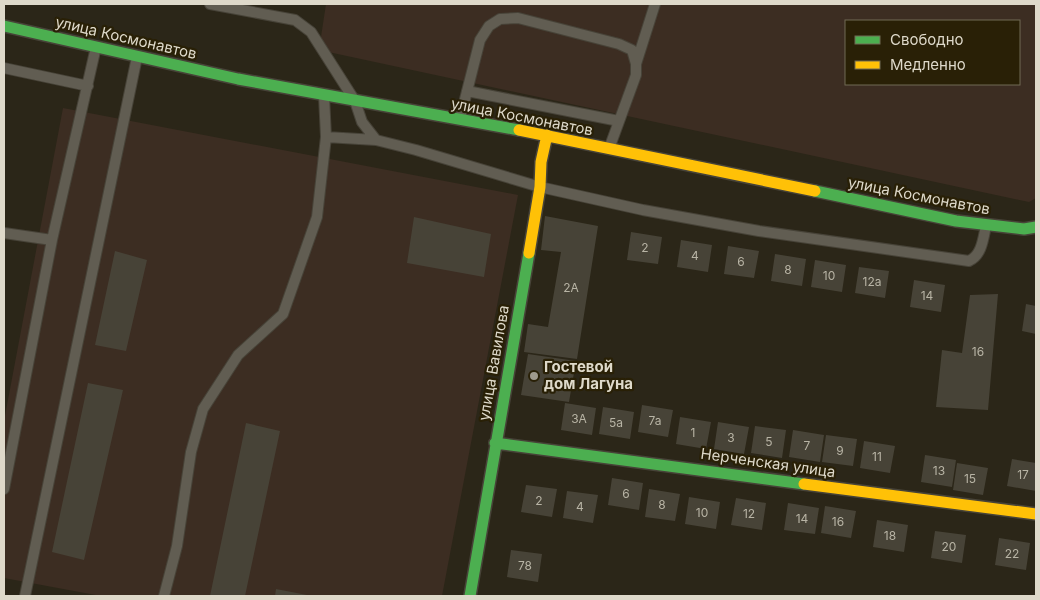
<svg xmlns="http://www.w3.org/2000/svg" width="1040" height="600" viewBox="0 0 1040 600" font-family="Inter,sans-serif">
<rect width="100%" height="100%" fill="#2b2618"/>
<!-- industrial -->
<path fill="#3c2d22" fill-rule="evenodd" d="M 326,4 L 1036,4 L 1036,198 L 1029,202 L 319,50 ZM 846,21 L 1019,21 L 1019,84 L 846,84 Z
M 63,108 L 518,195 L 442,596 L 101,596 L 4,578 L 4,421 Z"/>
<!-- building -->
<path fill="#474337" d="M 545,216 L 598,226 L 577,359 L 524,352 L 528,324 L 548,327 L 561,252 L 541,250 Z
M 414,217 L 491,234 L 484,277 L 407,263 Z
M 631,232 L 662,237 L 658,264 L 627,260 Z
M 681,240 L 712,245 L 708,272 L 677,267 Z
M 728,246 L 759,251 L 754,278 L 724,274 Z
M 115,251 L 147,260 L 126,351 L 95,345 Z
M 775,254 L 806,259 L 802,286 L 771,281 Z
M 815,260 L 846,265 L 842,292 L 811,287 Z
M 859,267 L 889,271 L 885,298 L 855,293 Z
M 914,280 L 945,285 L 941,312 L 910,307 Z
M 998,294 L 988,410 L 936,407 L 942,350 L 962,353 L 970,295 Z
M 1026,304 L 1036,306 L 1036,334 L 1022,331 Z
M 528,354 L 576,361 L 569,402 L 521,395 Z
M 88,383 L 123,390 L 84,560 L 52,552 Z
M 565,403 L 596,408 L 592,435 L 561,430 Z
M 642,405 L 673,410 L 668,437 L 638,432 Z
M 603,407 L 634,412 L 630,439 L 599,434 Z
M 680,417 L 711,422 L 706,449 L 676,444 Z
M 718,422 L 749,427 L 744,454 L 714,449 Z
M 246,423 L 280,431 L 245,596 L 210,596 Z
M 755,426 L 786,430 L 782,458 L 751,453 Z
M 793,430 L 824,435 L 820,462 L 789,457 Z
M 826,435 L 857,439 L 853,466 L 822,462 Z
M 864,441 L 895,446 L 890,473 L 860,468 Z
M 925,455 L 956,460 L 952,487 L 921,482 Z
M 1012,459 L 1036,463 L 1036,491 L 1007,486 Z
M 957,463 L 988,468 L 983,495 L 953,490 Z
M 612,478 L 643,483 L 639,510 L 608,505 Z
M 526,485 L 557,489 L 552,517 L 521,512 Z
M 649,489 L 680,494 L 675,521 L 645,517 Z
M 567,491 L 598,495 L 593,523 L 563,518 Z
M 689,497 L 720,502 L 716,529 L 685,524 Z
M 736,498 L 766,503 L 762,530 L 731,525 Z
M 788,503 L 819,508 L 815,534 L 784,530 Z
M 825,506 L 856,511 L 851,538 L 821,533 Z
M 877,520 L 908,525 L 904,552 L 873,547 Z
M 935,531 L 966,535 L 962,563 L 931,558 Z
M 999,538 L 1030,543 L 1026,570 L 995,565 Z
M 511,550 L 542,554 L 538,582 L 507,577 Z
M 276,589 L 307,595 L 307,596 L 275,596 Z"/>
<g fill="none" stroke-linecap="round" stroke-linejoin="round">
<defs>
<path id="lane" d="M 210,4 L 295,20 L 311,32 L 355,101 L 362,122 L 376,140 L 416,150 L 540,187 L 643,210 L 759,231 L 969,261 C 982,255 983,239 986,226
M 636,64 L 655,4
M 4,68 L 88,86
M 467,91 L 619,121
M 460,119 L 480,40 L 489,26 L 500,19 L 518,18 L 619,44 L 632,50 L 636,64 L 636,75 L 610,146
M 326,137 L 376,140
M 4,233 L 52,240
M 4,489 L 52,240 L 96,47
M 25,596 L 137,57
M 164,596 L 177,546 L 191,452 L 203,409 L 238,355 L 283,314 L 317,217 L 326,137 L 324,96"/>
<path id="fast" d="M 4,26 L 238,79 L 519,130
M 815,191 L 956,221 L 1024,229 L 1036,227
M 495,443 L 804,484
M 470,596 L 529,253"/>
<path id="slow" d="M 519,130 L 815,191
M 529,253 L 540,187 L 541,162 L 547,135
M 804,484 L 1036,514"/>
</defs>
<!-- lane casing -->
<use href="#lane" stroke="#474338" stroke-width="12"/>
<!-- fast casing -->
<use href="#fast" stroke="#474338" stroke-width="14"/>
<!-- slow casing -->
<use href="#slow" stroke="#474338" stroke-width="14"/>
<!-- lane -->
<use href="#lane" stroke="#615d52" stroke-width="10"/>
<!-- fast -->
<use href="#fast" stroke="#4caf50" stroke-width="11"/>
<!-- slow -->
<use href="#slow" stroke="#ffc107" stroke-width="11"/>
</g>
<!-- markers -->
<circle fill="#9f9a8c" stroke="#292006" stroke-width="2" cx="534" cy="376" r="5"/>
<g text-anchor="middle" stroke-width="4.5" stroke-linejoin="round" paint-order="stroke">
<!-- number labels -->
<g font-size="12" fill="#b8b4a5">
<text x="645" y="252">2</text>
<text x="695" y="260">4</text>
<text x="741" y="266">6</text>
<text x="788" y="274">8</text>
<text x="829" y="280">10</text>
<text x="872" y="286">12а</text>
<text x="571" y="292">2А</text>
<text x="927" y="300">14</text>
<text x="978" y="356">16</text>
<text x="579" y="423">3А</text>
<text x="655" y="425">7а</text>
<text x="616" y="427">5а</text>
<text x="693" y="437">1</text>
<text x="731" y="442">3</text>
<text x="769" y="446">5</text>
<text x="807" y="450">7</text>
<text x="840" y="455">9</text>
<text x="877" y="461">11</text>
<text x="939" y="475">13</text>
<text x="1023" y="479">17</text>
<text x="970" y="483">15</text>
<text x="626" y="498">6</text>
<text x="539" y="505">2</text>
<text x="662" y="509">8</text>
<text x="580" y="511">4</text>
<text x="702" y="517">10</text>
<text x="749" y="518">12</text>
<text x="802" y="523">14</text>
<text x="838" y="526">16</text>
<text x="890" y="540">18</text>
<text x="949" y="551">20</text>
<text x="1012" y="558">22</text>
<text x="525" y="570">78</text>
</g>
<!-- street labels -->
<g font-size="15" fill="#ded9ca" stroke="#292006">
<text transform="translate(126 38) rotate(13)" y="5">улица Космонавтов</text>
<text transform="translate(522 117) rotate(11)" y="5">улица Космонавтов</text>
<text transform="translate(919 196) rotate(11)" y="5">улица Космонавтов</text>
<text transform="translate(494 363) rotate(-80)" y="5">улица Вавилова</text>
<text transform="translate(768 463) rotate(8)" y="5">Нерченская улица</text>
</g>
<!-- poi labels -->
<g font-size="15" font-weight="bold" fill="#ded9ca" stroke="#292006" text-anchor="start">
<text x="544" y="372">Гостевой<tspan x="544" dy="17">дом Лагуна</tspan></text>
</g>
</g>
<!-- border -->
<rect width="1040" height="600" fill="none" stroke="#ded9ca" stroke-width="10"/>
<!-- legend -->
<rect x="845" y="20" width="175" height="65" fill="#292006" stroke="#716a54"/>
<rect x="855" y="36" width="25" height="8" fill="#4caf50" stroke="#716a54"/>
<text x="890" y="45" font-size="15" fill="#ded9ca">Свободно</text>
<rect x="855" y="61" width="25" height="8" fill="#ffc107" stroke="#716a54"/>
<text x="890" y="70" font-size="15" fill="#ded9ca">Медленно</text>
</svg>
